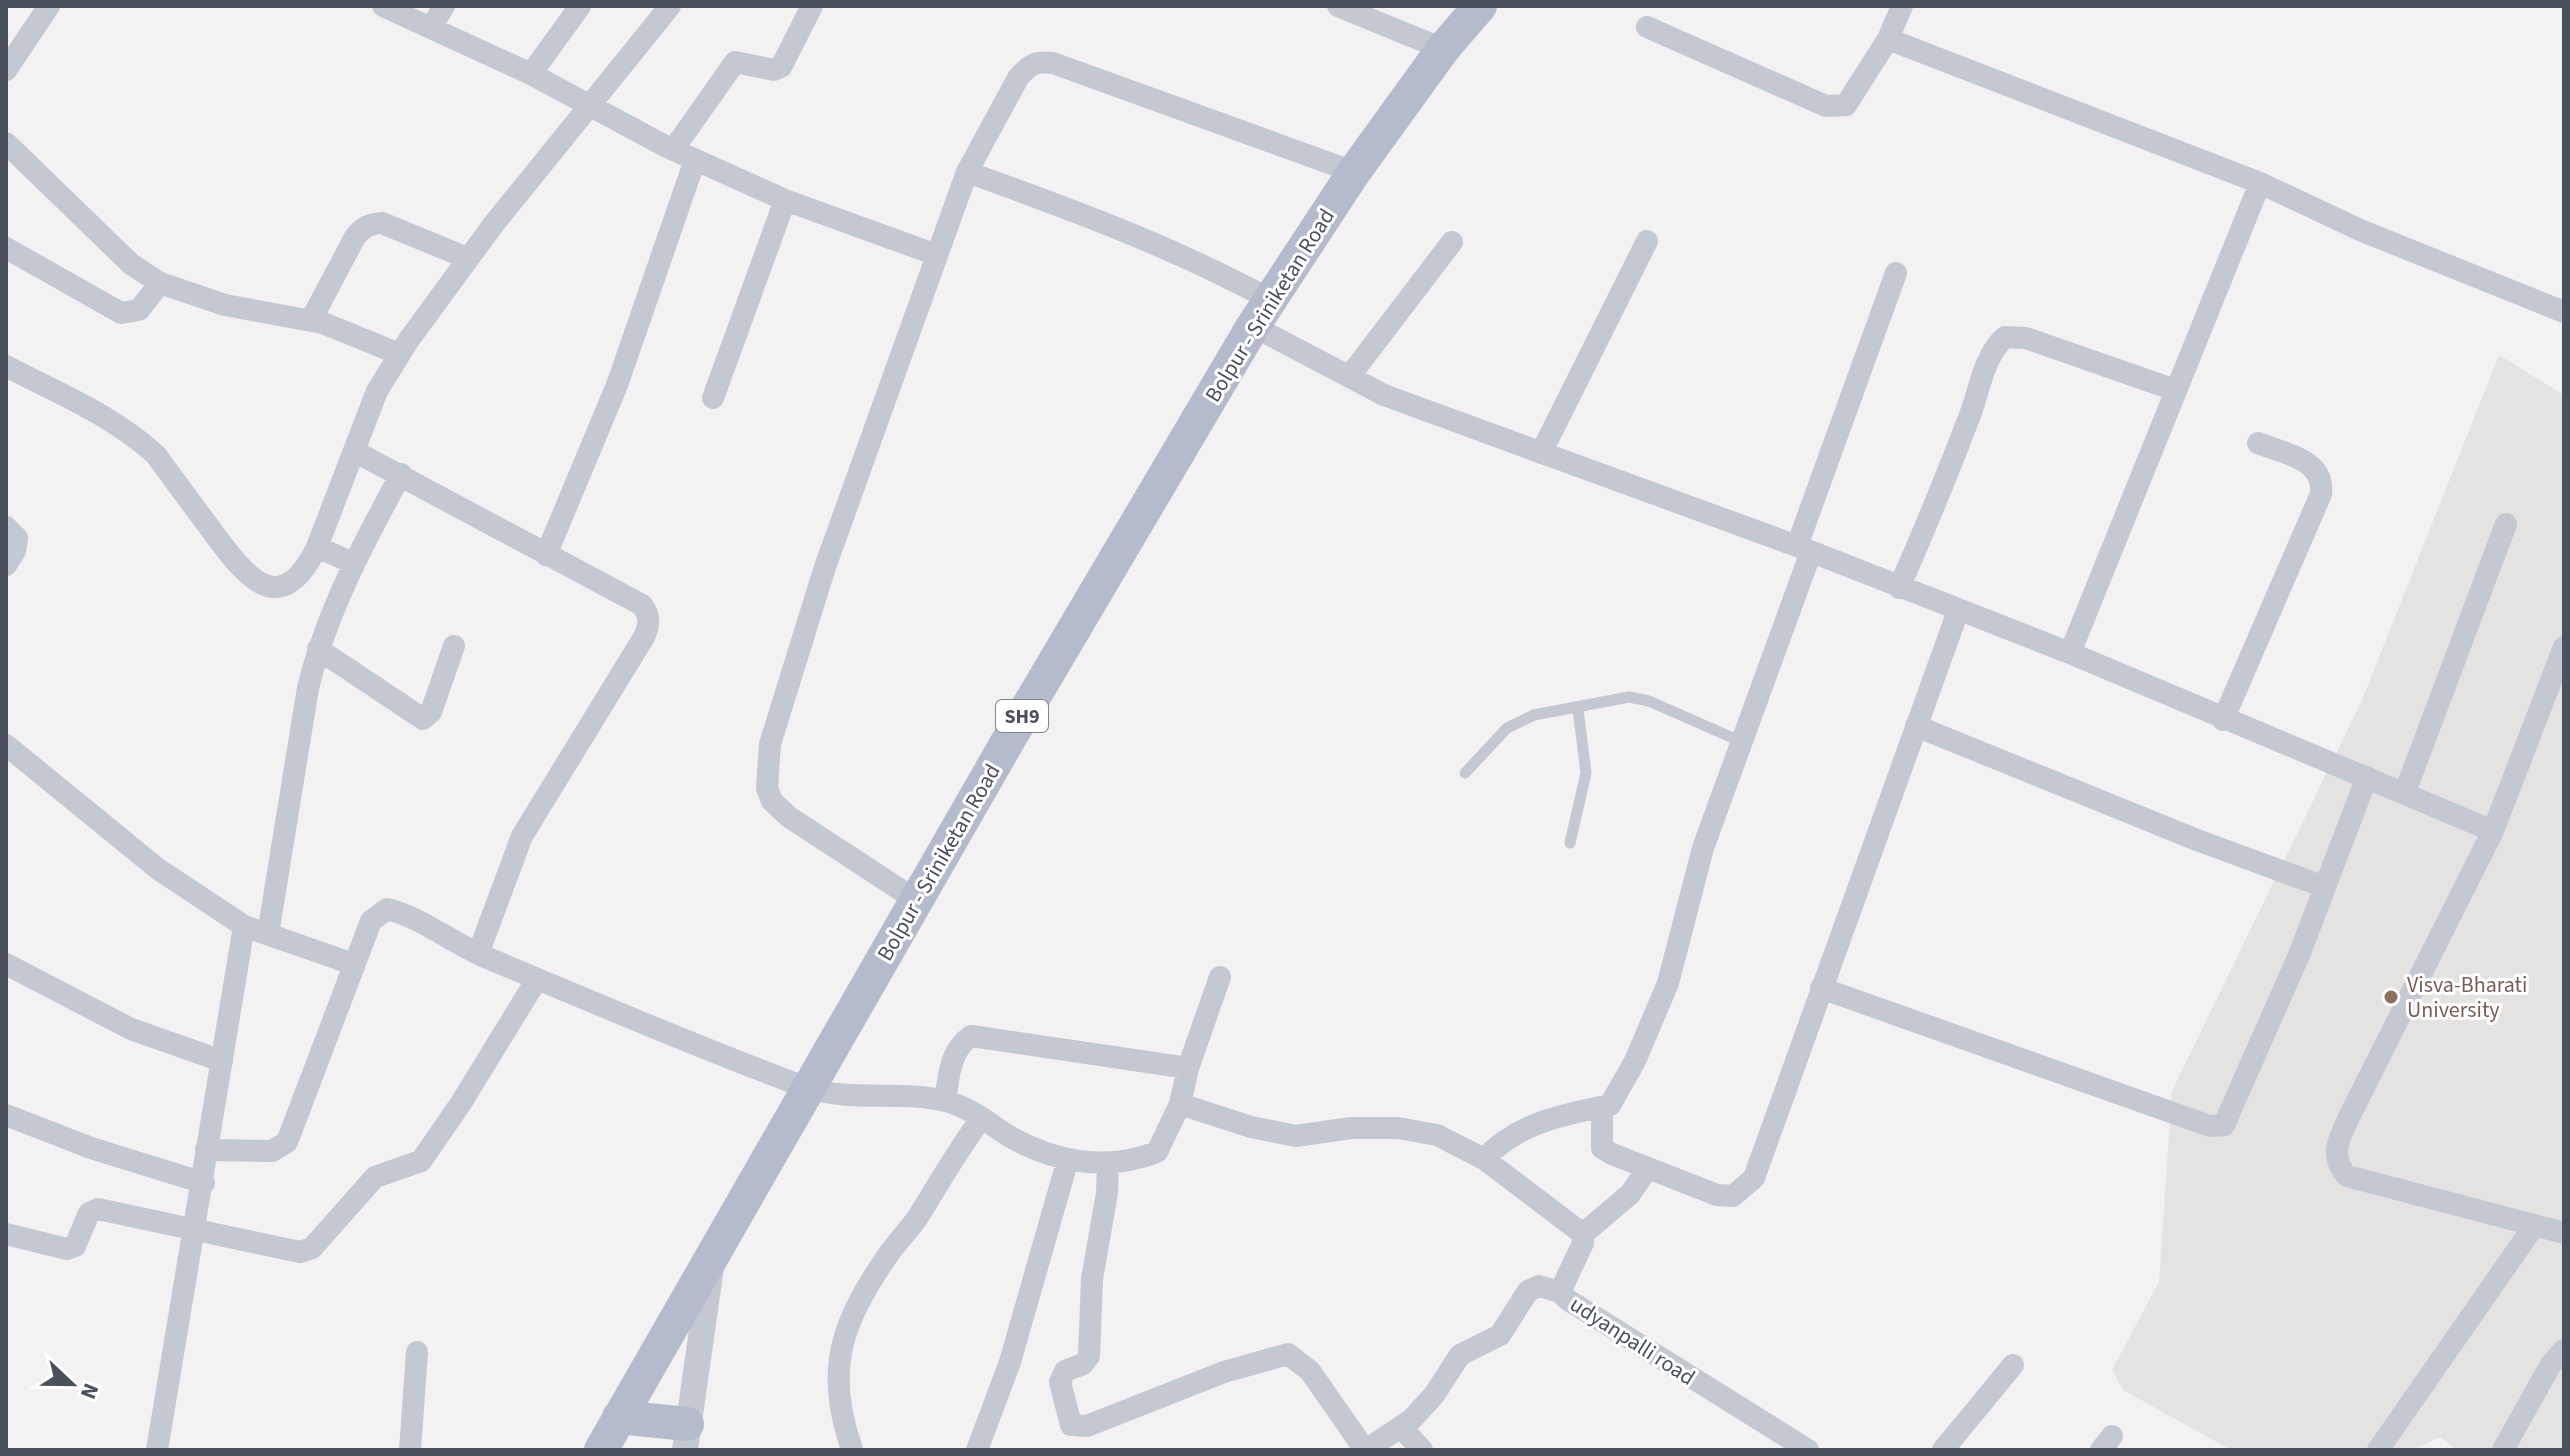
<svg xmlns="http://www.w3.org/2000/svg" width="2570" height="1456" viewBox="0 0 2570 1456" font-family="'Source Sans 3',sans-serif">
<rect width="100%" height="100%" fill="#f3f1f1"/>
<!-- education -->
<path fill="#e4e3e2" d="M 2499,355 L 2564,395 L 2564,1450 L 2457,1450 L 2440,1437 L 2412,1450 L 2231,1450 L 2123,1390 L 2112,1370 L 2159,1282 L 2172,1091 L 2362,700 Z"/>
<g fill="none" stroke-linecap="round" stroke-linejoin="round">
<!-- service -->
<path stroke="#c3c8d1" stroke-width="11" d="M 1465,773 L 1507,728 L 1534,715 L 1629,697 L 1649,701 L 1742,742
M 1570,843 L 1586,773 L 1578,709"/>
<!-- minor -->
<path stroke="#c3c8d1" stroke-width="22" d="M 383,6 L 531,74 L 667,147 L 785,200 L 937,255
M 1338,6 L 1443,49
M 1902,6 L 1888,39 L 2260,183 L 2360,230 L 2564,312
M 1647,27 L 1826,106 L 1846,105 L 1888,39
M 431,28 L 444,6
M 6,70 L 49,6
M 531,74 L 580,6
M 6,143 L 131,264 L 160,283 L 225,305 L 323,323 L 399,354
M 673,150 L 735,62 L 774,70 L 781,67 L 812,6
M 967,172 C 1071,209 1173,247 1271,300
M 6,248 L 121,313 L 139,310 L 160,283
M 311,320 L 355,237 C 363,227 369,224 382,223 L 467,258
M 1253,326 L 1384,395 L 1797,546 L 2070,653 L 2493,831 L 2352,1111 C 2341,1135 2327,1154 2347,1176 L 2564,1233
M 6,366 C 57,393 113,415 156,455 C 174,480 193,505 212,531 C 246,577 280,622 317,547 L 377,391 L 408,341 L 493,225 L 670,6
M 1349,377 L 1452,242
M 713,398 L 785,200
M 354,451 L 642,605 C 650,616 650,624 644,637 L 522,836 L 478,954
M 1541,453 L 1647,241
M 6,527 L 17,538 L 15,551 L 6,565
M 1797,546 L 1896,273
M 317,547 L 353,563
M 546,555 L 617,385 L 695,160
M 1899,588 C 1924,531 1948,473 1970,415 C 1980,389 1983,357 2005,337 L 2026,338 L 2175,390
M 318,649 L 423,719 L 431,712 L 454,646
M 2070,653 L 2260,183
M 2223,720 L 2321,494 C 2325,459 2285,454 2258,443
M 1916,726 L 2197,840 L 2325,887
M 6,745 L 158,869 L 244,926 L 353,964
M 2405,792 L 2506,524
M 2493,831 L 2564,647
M 916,900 L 789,817 L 772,801 L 767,788 L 770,744 L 825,567 L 967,172 L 1018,78 C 1029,65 1035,61 1053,63 L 1354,172
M 268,934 L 308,688 C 327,611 363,544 401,474
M 6,964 L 131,1029 L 222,1061
M 1821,988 L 2210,1126 L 2224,1125 L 2299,955 L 2367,777
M 945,1101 C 949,1077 949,1051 971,1036 L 1188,1068
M 1180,1104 L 1188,1068 L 1220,977
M 1602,1107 L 1602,1148 L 1612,1154 L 1717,1195 L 1733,1196 L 1754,1178 L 1958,611
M 6,1115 L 91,1148 L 204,1183
M 206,1150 L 272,1151 L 287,1142 L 371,921 L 387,909 C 421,917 452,943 485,957 C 591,1001 696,1047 805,1087 C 851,1103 903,1089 949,1102 C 970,1108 989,1123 1007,1135 C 1053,1162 1106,1172 1157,1152 L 1180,1104 L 1251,1127 L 1296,1136 L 1351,1128 L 1398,1128 L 1437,1135 L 1484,1159 L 1583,1234 L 1583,1243 L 1560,1292 L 1568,1300 L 1808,1450
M 1484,1159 C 1519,1122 1563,1115 1610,1105 L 1635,1061 L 1668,983 L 1703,848 L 1811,552
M 1108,1163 L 1107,1193 L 1092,1279 L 1089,1356 L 1083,1364 L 1065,1371 L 1060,1382 L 1071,1425 L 1087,1426 L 1224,1372 L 1288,1354 L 1310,1371 L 1365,1450
M 6,1234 L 67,1249 L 75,1246 L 89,1213 L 98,1209 L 300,1252 L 312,1248 L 375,1177 L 421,1161 L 461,1103 L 537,979
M 1583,1234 L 1630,1194 L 1648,1168
M 1401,1427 L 1422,1450
M 852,1449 C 824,1370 841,1323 888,1255 C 897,1242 909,1230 918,1217 C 939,1183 957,1151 981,1119
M 157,1450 L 244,926
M 410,1450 L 417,1352
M 977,1450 L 1010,1362 L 1068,1159
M 1366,1450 L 1411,1420 L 1434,1395 L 1460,1355 L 1500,1335 L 1528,1291 L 1539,1286 L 1560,1292
M 1943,1450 L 2013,1365
M 2101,1450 L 2112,1436
M 2378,1450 L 2534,1226
M 2503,1450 L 2551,1364 L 2564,1350"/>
<!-- tertiary -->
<path stroke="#c3c8d1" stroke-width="26" d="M 685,1450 L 711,1267"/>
<!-- primary -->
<path stroke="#b3bbcc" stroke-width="34" d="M 619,1417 L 687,1424
M 601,1450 L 1009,739 L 1253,326 L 1354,172 L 1443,49 L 1480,6"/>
</g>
<!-- markers -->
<circle fill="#8d6e63" stroke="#fff" stroke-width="3" cx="2391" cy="997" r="8"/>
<g text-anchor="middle" stroke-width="6" stroke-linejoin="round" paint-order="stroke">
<!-- shield labels -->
<rect fill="#fff" stroke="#80848d" stroke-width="2" x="996" y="700" width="52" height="32" rx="6"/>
<g font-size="20" font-weight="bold" fill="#4a505c">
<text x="1022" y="723">SH9</text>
</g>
<!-- street labels -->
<g font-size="22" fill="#4a505c" stroke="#fff">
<text transform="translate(1269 305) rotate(-58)" y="8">Bolpur - Sriniketan Road</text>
<text transform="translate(938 862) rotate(-60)" y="8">Bolpur - Sriniketan Road</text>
<text transform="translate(1633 1340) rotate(33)" y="8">udyanpalli road</text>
</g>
<!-- education labels -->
<g font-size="22" fill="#785e54" stroke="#fff" text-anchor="start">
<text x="2407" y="992">Visva-Bharati<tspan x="2407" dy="25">University</tspan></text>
</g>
</g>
<!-- border -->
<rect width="2570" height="1456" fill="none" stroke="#4a505c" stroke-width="16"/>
<!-- north arrow -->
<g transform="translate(72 1384) rotate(112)" stroke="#ffffff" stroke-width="6" paint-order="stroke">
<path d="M0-6L14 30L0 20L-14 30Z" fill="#4a505c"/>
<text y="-12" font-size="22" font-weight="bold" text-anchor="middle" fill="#4a505c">N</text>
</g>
</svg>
